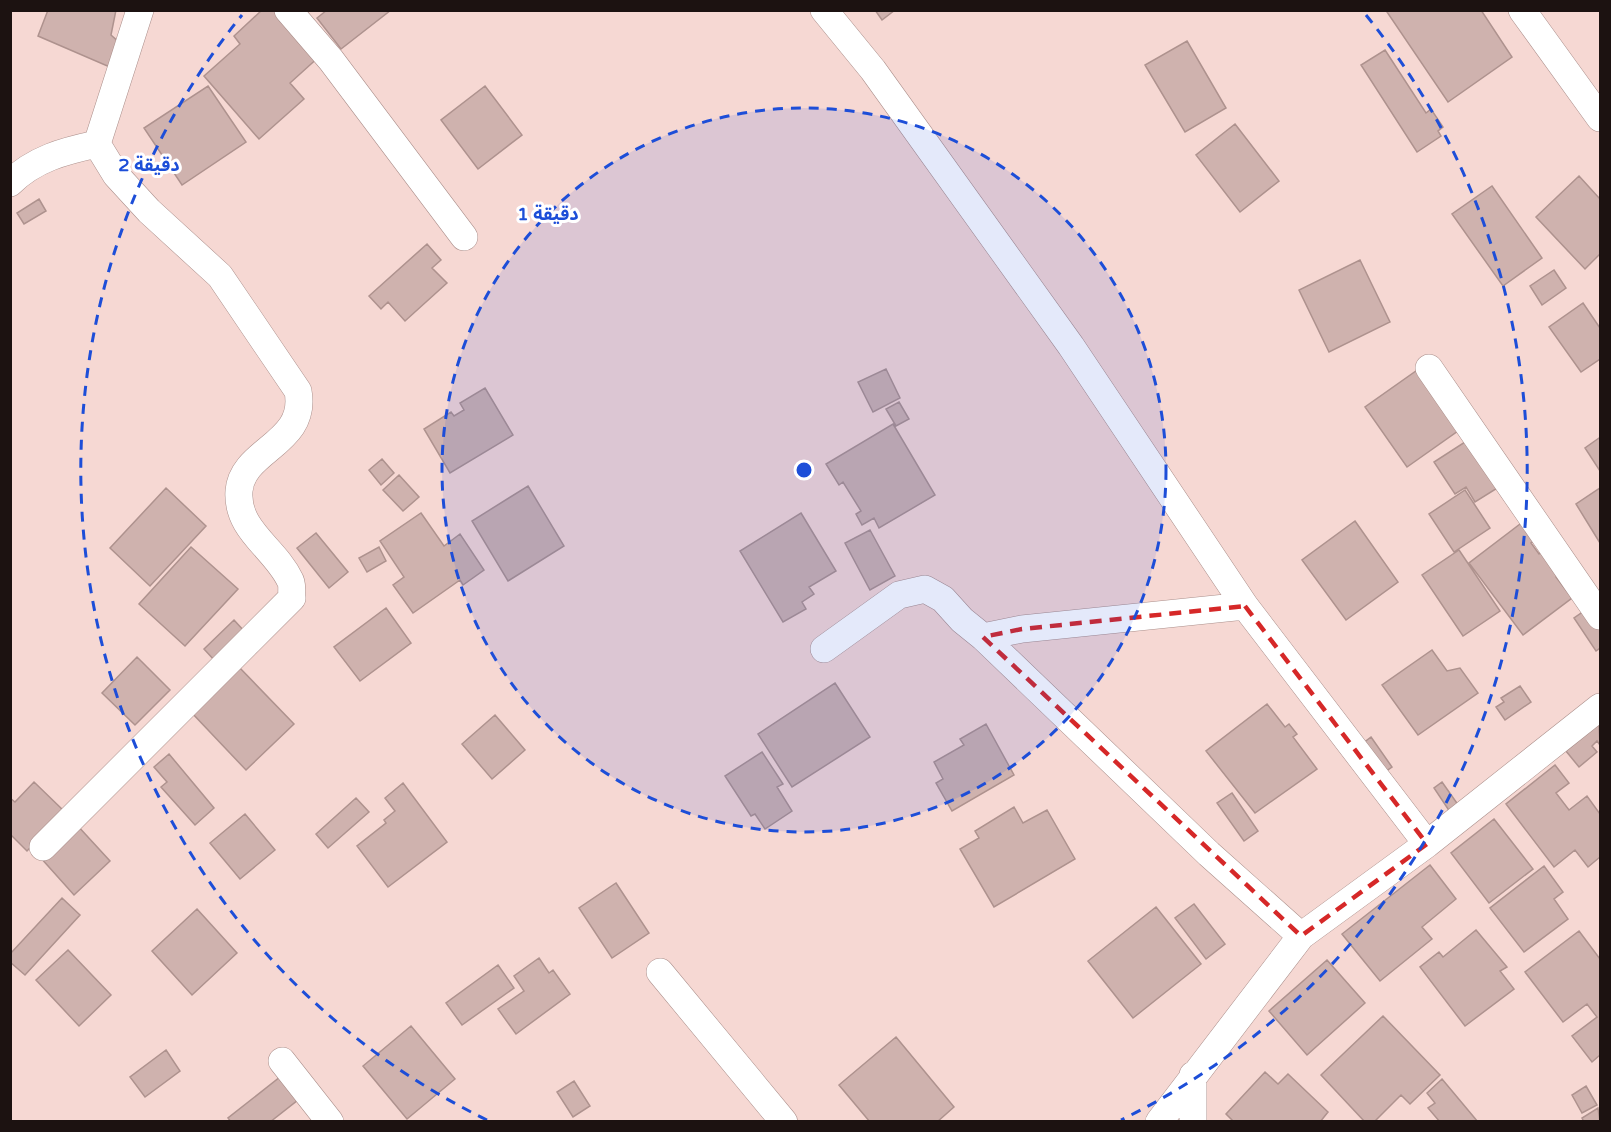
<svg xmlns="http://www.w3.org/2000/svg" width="1611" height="1132" viewBox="0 0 1611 1132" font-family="'Varela Round','Noto Sans Arabic',sans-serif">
<rect width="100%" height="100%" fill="#f6d8d3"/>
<!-- building -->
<path fill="#cfb2ae" stroke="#ae928e" stroke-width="1.5" d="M 48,10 L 116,10 L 111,35 L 120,43 L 112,68 L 38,36 Z
M 262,10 L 282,10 L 321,55 L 290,83 L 304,99 L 259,139 L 204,76 L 240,44 L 234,36 Z
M 327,10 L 391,10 L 341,49 L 317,18 Z
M 875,10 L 895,10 L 882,20 Z
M 1390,10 L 1481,10 L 1512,57 L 1448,102 L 1387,12 Z
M 1187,41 L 1226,108 L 1185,132 L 1145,65 Z
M 1385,50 L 1426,113 L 1431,109 L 1443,127 L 1438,131 L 1441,136 L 1417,152 L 1361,65 Z
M 208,86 L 246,142 L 182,185 L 144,128 Z
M 485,86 L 522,135 L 478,169 L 441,120 Z
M 1235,124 L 1279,181 L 1240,212 L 1196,155 Z
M 1579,176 L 1600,199 L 1600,254 L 1585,269 L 1536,217 Z
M 1492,186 L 1542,258 L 1503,286 L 1452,214 Z
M 39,199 L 46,211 L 24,224 L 17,213 Z
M 427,244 L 441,260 L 432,268 L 447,283 L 405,321 L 388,302 L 381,309 L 369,296 Z
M 1360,260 L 1390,322 L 1329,352 L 1299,290 Z
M 1554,270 L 1566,288 L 1542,305 L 1530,286 Z
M 1583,303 L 1600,328 L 1600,359 L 1581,372 L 1549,327 Z
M 1423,366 L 1465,426 L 1407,467 L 1365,407 Z
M 886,369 L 900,398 L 873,412 L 858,382 Z
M 485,388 L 513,435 L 450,473 L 424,429 L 451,412 L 454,416 L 464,410 L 460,403 Z
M 899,402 L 909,419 L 896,426 L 886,409 Z
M 893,424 L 935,495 L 879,528 L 874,518 L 862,525 L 856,514 L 861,511 L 843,482 L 839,485 L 826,464 Z
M 1599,438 L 1600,440 L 1600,471 L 1585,448 Z
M 1468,440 L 1499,487 L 1475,502 L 1466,487 L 1455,494 L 1434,462 Z
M 382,459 L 394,473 L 381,485 L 369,470 Z
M 399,475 L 419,497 L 403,511 L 383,490 Z
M 528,486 L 564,546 L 508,581 L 472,521 Z
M 166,488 L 206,526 L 150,586 L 110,548 Z
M 1600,488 L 1600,543 L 1576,504 Z
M 1465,490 L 1490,528 L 1454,552 L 1429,514 Z
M 421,513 L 444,546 L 460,534 L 484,570 L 463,585 L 460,580 L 413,613 L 393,585 L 404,577 L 380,541 Z
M 801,513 L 836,571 L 809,587 L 814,594 L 802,602 L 806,609 L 783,622 L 740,551 Z
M 1355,521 L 1398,582 L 1346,620 L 1302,560 Z
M 1524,521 L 1537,539 L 1531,543 L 1539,554 L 1545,549 L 1561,574 L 1556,577 L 1572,598 L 1523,635 L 1469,563 Z
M 870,530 L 895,576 L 870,590 L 845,543 Z
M 316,533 L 348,572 L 329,588 L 297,548 Z
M 191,547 L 238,589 L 185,646 L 139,604 Z
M 379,547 L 386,561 L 367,572 L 359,558 Z
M 1459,550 L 1500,611 L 1463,636 L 1422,575 Z
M 386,608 L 411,643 L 360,681 L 334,647 Z
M 1587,609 L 1600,629 L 1600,648 L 1596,651 L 1574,618 Z
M 234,620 L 245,632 L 215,661 L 204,649 Z
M 1432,650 L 1447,671 L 1460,668 L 1478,693 L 1418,735 L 1382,685 Z
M 137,657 L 170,690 L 135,725 L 102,693 Z
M 238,666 L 294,724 L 246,770 L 191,712 Z
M 835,683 L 870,737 L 792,787 L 758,734 Z
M 1520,686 L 1531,702 L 1505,720 L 1496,707 L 1504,702 L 1501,698 Z
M 1267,704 L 1285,727 L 1289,724 L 1297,734 L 1293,737 L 1317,769 L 1255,813 L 1206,751 Z
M 495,715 L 525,750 L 492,779 L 462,744 Z
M 986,724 L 1014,775 L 952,811 L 936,783 L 943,779 L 934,762 L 964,745 L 960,739 Z
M 1599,724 L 1600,745 L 1597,741 L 1592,746 L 1597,752 L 1579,767 L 1566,751 Z
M 1371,737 L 1392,767 L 1382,774 L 1362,744 Z
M 762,752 L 783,784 L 777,787 L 792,811 L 765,829 L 755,814 L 751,816 L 725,776 Z
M 169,754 L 214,808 L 195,825 L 161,787 L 167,782 L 154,767 Z
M 1555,765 L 1569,783 L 1556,793 L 1569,810 L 1587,796 L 1600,814 L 1600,857 L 1588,867 L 1575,850 L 1554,867 L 1506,804 Z
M 34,782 L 65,812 L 27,851 L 10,834 L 10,798 L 15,802 Z
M 1442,782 L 1459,806 L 1450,812 L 1434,788 Z
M 403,783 L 447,842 L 388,887 L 357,846 L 386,823 L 384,820 L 395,811 L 385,798 Z
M 1232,793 L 1258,831 L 1244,841 L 1217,803 Z
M 356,798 L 369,812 L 328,848 L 316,834 Z
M 1014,807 L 1023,823 L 1047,810 L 1075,859 L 994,907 L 960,849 L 979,838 L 975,831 Z
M 245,814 L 275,850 L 240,879 L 210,843 Z
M 1494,819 L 1533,869 L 1489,903 L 1451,853 Z
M 76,824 L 110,861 L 74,895 L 40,857 Z
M 1430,865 L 1456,899 L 1422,927 L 1432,939 L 1380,981 L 1342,934 Z
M 1544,866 L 1563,892 L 1554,899 L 1568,919 L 1524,952 L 1490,908 Z
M 616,883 L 649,933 L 612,958 L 579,908 Z
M 62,898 L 80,915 L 25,975 L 10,962 L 10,954 Z
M 1194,904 L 1225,944 L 1206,959 L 1175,918 Z
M 1156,907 L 1201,964 L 1133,1018 L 1088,961 Z
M 197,909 L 237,953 L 192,995 L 152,951 Z
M 1476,930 L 1507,967 L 1500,971 L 1514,989 L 1465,1026 L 1420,967 L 1439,952 L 1443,957 Z
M 1579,931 L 1600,959 L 1600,1055 L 1592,1062 L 1572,1036 L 1597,1017 L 1587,1004 L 1563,1022 L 1525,972 Z
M 68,950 L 111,995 L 79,1026 L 36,980 Z
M 539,958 L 549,973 L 553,970 L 570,994 L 516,1034 L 498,1009 L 524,991 L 514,976 Z
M 1327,960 L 1365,1003 L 1307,1055 L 1269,1011 Z
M 498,965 L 514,988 L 462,1025 L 446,1003 Z
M 1383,1016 L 1440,1075 L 1410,1104 L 1401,1095 L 1374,1122 L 1365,1122 L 1321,1075 Z
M 411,1026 L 455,1079 L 407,1119 L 363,1066 Z
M 896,1037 L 954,1107 L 937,1122 L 870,1122 L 839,1085 Z
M 166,1050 L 180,1071 L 145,1097 L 130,1077 Z
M 1265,1072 L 1278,1084 L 1288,1074 L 1328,1112 L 1320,1122 L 1231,1122 L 1232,1120 L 1226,1114 Z
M 285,1073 L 303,1096 L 270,1122 L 231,1122 L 228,1118 Z
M 1442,1079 L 1478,1122 L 1440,1122 L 1428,1108 L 1435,1103 L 1427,1093 Z
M 574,1081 L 590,1106 L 573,1117 L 557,1092 Z
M 1586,1086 L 1597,1105 L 1582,1113 L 1572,1095 Z
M 1598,1108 L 1600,1122 L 1584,1122 L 1582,1118 Z"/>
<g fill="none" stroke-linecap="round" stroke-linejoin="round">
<defs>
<path id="minor" d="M 288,10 L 331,60 L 464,237
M 824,10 L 873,70 L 1071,346 L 1245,606 L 1427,844
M 1522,10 L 1600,118
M 10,183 C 34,159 64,151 97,144
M 1429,368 L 1600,616
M 983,637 L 1209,854 L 1301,936
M 824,649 L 899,595 L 925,589 L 943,599 L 962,620 L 983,637 L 1022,629 L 1245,606
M 43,847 L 292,598 C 291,592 293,584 290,580 C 275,548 236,530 239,491 C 242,449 308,444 298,391 L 220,276 L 149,211 L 116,175 L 97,144 L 140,10
M 660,972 L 784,1122
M 282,1061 L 330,1122
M 1193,1075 L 1193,1122
M 1159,1122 L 1301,936 L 1427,844 L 1600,707"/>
</defs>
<!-- minor casing -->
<use href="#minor" stroke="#ab8f8b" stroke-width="28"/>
<!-- minor -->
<use href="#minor" stroke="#fff" stroke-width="27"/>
</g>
<!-- marked area -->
<path fill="none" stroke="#d62828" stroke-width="4.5" stroke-dasharray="12 8" stroke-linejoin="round" d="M 1245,606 L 1427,844 L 1301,936 L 983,637 L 1022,629 Z"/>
<!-- distance rings -->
<circle cx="804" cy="470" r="362" fill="#1d4ed8" fill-opacity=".12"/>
<g fill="none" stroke="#1d4ed8" stroke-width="3" stroke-dasharray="10 8">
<circle cx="804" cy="470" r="362"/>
<path d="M487 1120A723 723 0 0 1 242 15M1366 15A723 723 0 0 1 1121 1120"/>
</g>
<circle cx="804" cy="470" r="9" fill="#1d4ed8" stroke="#fff" stroke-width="3"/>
<g font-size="18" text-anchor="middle" font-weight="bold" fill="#1d4ed8" stroke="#fff" stroke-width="6" stroke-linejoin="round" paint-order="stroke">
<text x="149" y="171">2 دقيقة</text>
<text x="548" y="220">1 دقيقة</text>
</g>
<!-- border -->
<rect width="1611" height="1132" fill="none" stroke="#1c1211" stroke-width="24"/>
</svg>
